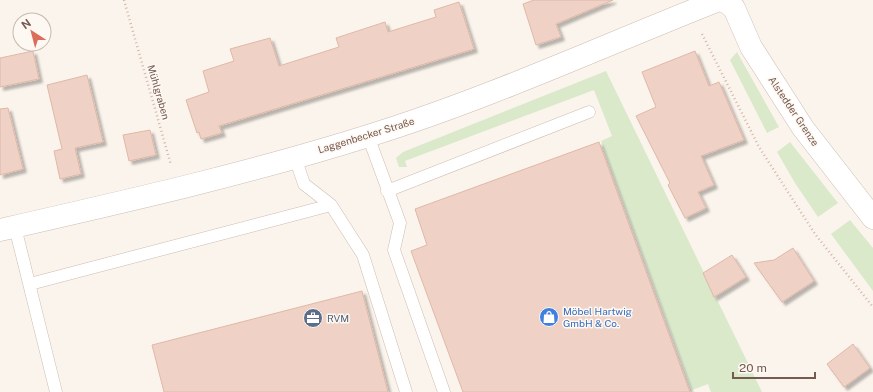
<svg xmlns="http://www.w3.org/2000/svg" width="873" height="392" viewBox="0 0 873 392" font-family="'Public Sans',sans-serif">
<defs>
<filter id="shadow"><feDropShadow dx="3.5" dy="3.5" stdDeviation="1" flood-color="#0004"/></filter>
</defs>
<rect width="100%" height="100%" fill="#fbf4ec"/>
<!-- green -->
<path fill="#d9e9ca" d="M 737,52 L 779,127 L 767,133 L 730,60 Z
M 606,71 L 762,392 L 711,392 L 708,384 L 692,390 L 601,141 L 612,136 L 594,90 L 405,161 L 407,167 L 399,167 L 396,158 L 403,152 Z
M 790,142 L 838,203 L 818,217 L 795,183 L 777,152 Z
M 850,220 L 873,248 L 873,291 L 831,234 Z"/>
<!-- building -->
<path fill="#efd2c5" stroke="#e0b8a7" filter="url(#shadow)" d="M 534,0 L 613,0 L 556,24 L 561,37 L 536,45 L 523,4 Z
M 459,2 L 474,49 L 219,126 L 222,133 L 201,139 L 199,132 L 197,133 L 186,100 L 209,92 L 203,71 L 234,61 L 230,49 L 270,38 L 279,66 L 339,47 L 336,38 L 385,22 L 388,32 L 436,17 L 434,10 Z
M 33,51 L 39,79 L 0,87 L 0,58 Z
M 695,51 L 709,86 L 719,82 L 744,140 L 701,156 L 714,185 L 698,192 L 706,208 L 685,218 L 668,185 L 670,183 L 636,116 L 656,107 L 642,72 Z
M 87,75 L 103,142 L 75,148 L 81,174 L 60,179 L 54,151 L 62,149 L 47,85 Z
M 8,108 L 23,169 L 0,175 L 0,109 Z
M 150,130 L 156,155 L 129,161 L 123,135 Z
M 599,142 L 690,392 L 463,392 L 411,251 L 427,245 L 415,209 Z
M 793,248 L 814,281 L 782,302 L 754,263 L 774,260 Z
M 732,255 L 746,277 L 714,297 L 703,273 Z
M 362,291 L 388,392 L 164,392 L 152,345 Z
M 853,344 L 870,368 L 844,387 L 827,364 Z"/>
<g fill="none" stroke-linecap="round" stroke-linejoin="round">
<defs>
<path id="service" d="M 368,136 L 400,223 L 394,250 L 444,392
M 295,157 L 304,184 L 331,205 L 363,255 L 406,392
M 387,191 L 589,112
M 15,227 L 56,392
M 30,284 L 331,205"/>
<path id="minor" d="M 723,0 L 734,8 L 751,47 L 803,128 L 873,218"/>
<path id="tertiary" d="M 0,230 C 123,202 247,174 368,136 C 488,99 602,46 719,0"/>
</defs>
<!-- service casing -->
<use href="#service" stroke="#cdbcb2" stroke-width="13"/>
<!-- minor casing -->
<use href="#minor" stroke="#cdbcb2" stroke-width="23"/>
<!-- tertiary casing -->
<use href="#tertiary" stroke="#cdbcb2" stroke-width="23"/>
<!-- path -->
<path stroke="#d4b5a8" stroke-width="2.5" stroke-dasharray="1 3" stroke-linecap="butt" d="M 124,0 L 171,165
M 702,34 L 759,147 L 815,234 L 873,307"/>
<!-- service -->
<use href="#service" stroke="#fff" stroke-width="12"/>
<!-- minor -->
<use href="#minor" stroke="#fff" stroke-width="22"/>
<!-- tertiary -->
<use href="#tertiary" stroke="#fff" stroke-width="22"/>
</g>
<!-- icons -->
<defs>
<symbol id="shop-disc" viewBox="-11 -11 22 22"><circle r="9.5" fill="#3f7fe0" stroke="#fef8f2"/><path d="M-5-2.5h2.3a2.7 3.5 0 0 1 5.4 0H5L5.5 6h-11ZM-1.5-2.5h3a1.5 2.3 0 0 0-3 0Z" fill="#fff"/></symbol>
<symbol id="office-disc" viewBox="-11 -11 22 22"><circle r="9.5" fill="#5c6f8a" stroke="#fef8f2"/><path d="M-6-3h4V-5.5h4V-3h4V5H-6ZM-1-4.5V-3h2v-1.5ZM-6 0V1H6V0Z" fill="#fff"/></symbol>
</defs>
<g fill-rule="evenodd">
<use href="#shop-disc" x="538" y="306" width="22" height="22"/>
<use href="#office-disc" x="302" y="307" width="22" height="22"/>
</g>
<g text-anchor="middle" stroke-width="3" stroke-linejoin="round" paint-order="stroke">
<!-- street labels -->
<g font-size="10" fill="#755a50" stroke="#fef8f2">
<text transform="translate(159 92) rotate(74)" y="4">Mühlgraben</text>
<text transform="translate(794 111) rotate(56)" y="4">Alstedder Grenze</text>
<text transform="translate(366 135) rotate(-17)" y="4">Laggenbecker Straße</text>
</g>
<!-- shop labels -->
<g font-size="10" fill="#366cbe" stroke="#fef8f2" text-anchor="start">
<text x="563" y="315">Möbel Hartwig<tspan x="563" dy="12">GmbH &amp; Co.</tspan></text>
</g>
<!-- service labels -->
<g font-size="10" fill="#4e5e75" stroke="#fef8f2" text-anchor="start">
<text x="327" y="322">RVM</text>
</g>
</g>
<!-- north arrow -->
<g transform="translate(32 32) rotate(324)"><circle r="19" fill="#fef8f2" stroke="#c7b9b1"/>
<path d="M0-3L7 15L0 10L-7 15Z" fill="#db6d5b"/>
<text y="-6" font-size="11" font-weight="bold" text-anchor="middle" fill="#755a50">N</text>
</g>
<!-- scale -->
<path d="M733 372v6h82v-6" fill="none" stroke="#755a50" stroke-width="2"/>
<text x="739" y="372" font-size="12" fill="#755a50" stroke="#fef8f2" stroke-width="3" paint-order="stroke">20 m</text>
</svg>
